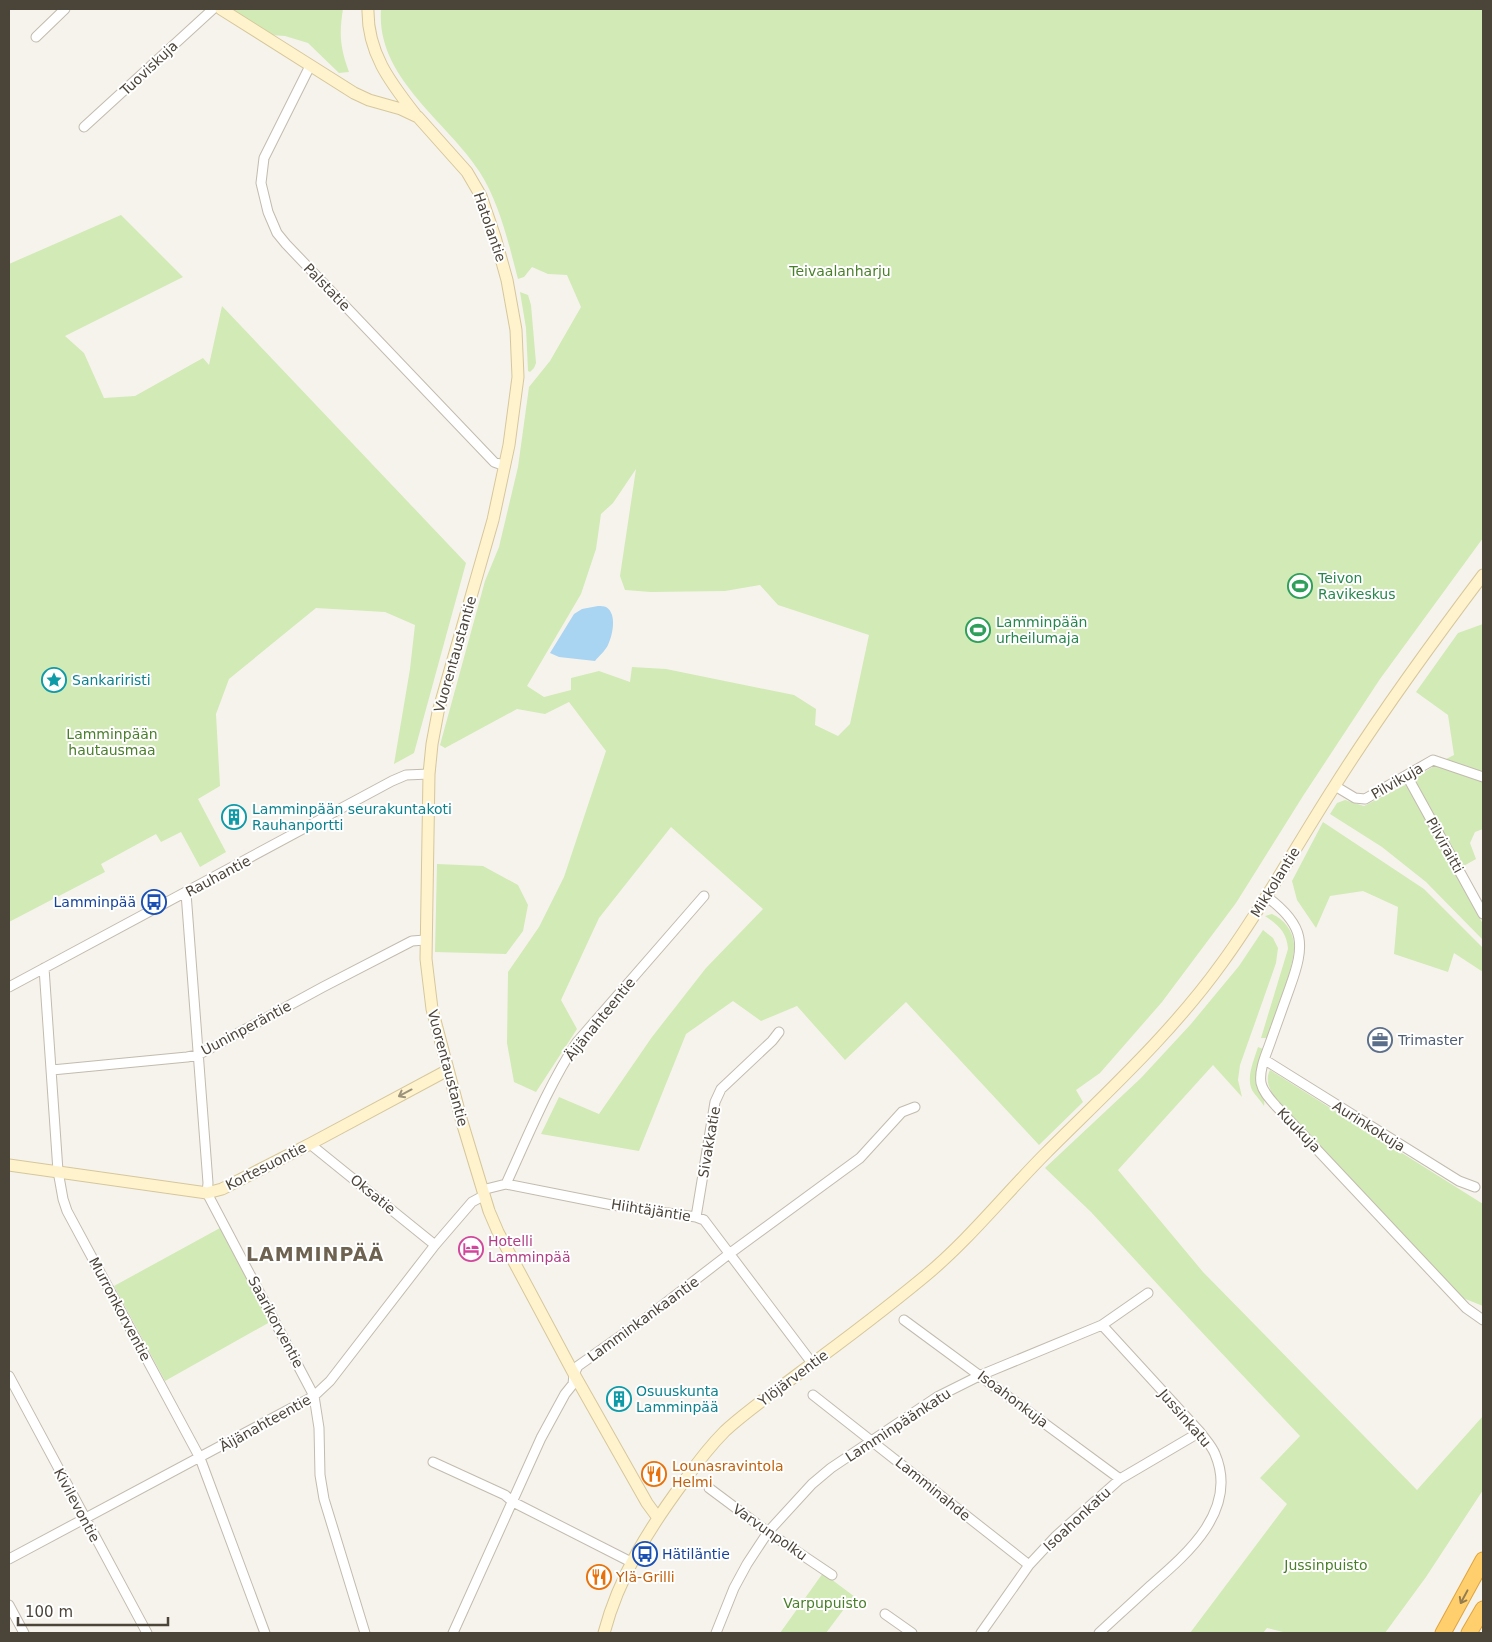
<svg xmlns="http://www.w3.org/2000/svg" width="1492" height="1642" viewBox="0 0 1492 1642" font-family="'DejaVu Sans',sans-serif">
<rect width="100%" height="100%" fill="#f6f3ec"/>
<!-- green -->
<path fill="#d2eab5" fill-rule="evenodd" d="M 231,9 L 343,9 C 339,33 340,48 349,72 L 339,73 L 308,43 L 285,36 L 271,35 Z
M 381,9 L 1483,9 L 1483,538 L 1380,679 L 1303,796 L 1236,903 L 1162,1002 L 1100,1073 L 1076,1090 L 1083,1102 L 1039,1145 L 906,1002 L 845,1060 L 797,1006 L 761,1021 L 733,1001 L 686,1034 L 639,1151 L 541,1134 L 559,1097 L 599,1114 L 652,1037 L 706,968 L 763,909 L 671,827 L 599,918 L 561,1000 L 577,1029 L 536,1092 L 514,1082 L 507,1043 L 508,972 L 539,927 L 564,877 L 606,751 L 569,702 L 545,714 L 517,709 L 445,748 L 440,745 L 485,581 L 499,547 L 518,467 L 529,387 L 550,361 L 581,307 L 567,275 L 548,274 L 532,267 L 524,277 L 518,279 C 509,245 499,201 479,171 C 446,120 376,78 381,9 ZM 636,469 L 620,576 L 625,590 L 651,592 L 725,591 L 760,585 L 778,605 L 869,635 L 850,724 L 838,736 L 815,725 L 816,709 L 794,695 L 666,669 L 632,667 L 630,682 L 599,671 L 571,678 L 571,690 L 544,697 L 527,686 L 581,594 L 596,549 L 601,514 L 613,503 Z
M 121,215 L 183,277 L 65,336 L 84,353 L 104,398 L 135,396 L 203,358 L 209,365 L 222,306 L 466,563 L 414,753 L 394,764 L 410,669 L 415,625 L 385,612 L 316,608 L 229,679 L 216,714 L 220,786 L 198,799 L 226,852 L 200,867 L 181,832 L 161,842 L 156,834 L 101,864 L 105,872 L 9,922 L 9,264 Z
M 520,292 L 528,295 L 531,305 L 536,363 L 534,368 L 530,372 L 528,371 L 526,328 Z
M 1483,624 L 1483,773 L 1444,760 L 1454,755 L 1448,715 L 1416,692 L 1458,633 Z
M 1437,764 L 1483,779 L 1483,829 L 1475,832 L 1470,843 L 1476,859 L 1460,868 L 1412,780 Z
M 1407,784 L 1483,924 L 1483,940 L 1426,882 L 1382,847 L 1330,814 L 1337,803 L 1345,800 L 1364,806 Z
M 1323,822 L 1424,889 L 1483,948 L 1483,972 L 1454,953 L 1448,972 L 1394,954 L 1398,907 L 1363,891 L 1330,896 L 1316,928 L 1297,900 L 1292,881 Z
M 437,864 L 483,866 L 518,885 L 528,905 L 523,931 L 506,954 L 435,952 Z
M 1272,914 C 1284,919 1293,931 1294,944 C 1296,963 1274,1017 1267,1038 L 1261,1038 L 1288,949 C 1287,932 1278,925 1265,916 Z
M 1263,930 L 1273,938 L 1278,948 L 1276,963 L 1262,1003 L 1240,1065 L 1238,1080 L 1242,1097 L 1213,1065 L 1118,1170 L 1203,1272 L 1417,1490 L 1483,1416 L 1483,1490 L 1426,1577 L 1385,1633 L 1287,1633 L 1267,1628 L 1263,1633 L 1190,1633 L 1287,1504 L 1260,1478 L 1300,1436 L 1196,1326 L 1091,1212 L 1045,1168 L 1141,1078 L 1191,1024 L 1239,966 Z
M 1258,1047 L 1263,1049 C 1260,1060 1254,1073 1256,1084 C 1258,1092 1266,1097 1264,1106 C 1261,1101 1255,1095 1252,1090 C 1246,1077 1254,1060 1258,1047 Z
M 1270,1070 L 1483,1204 L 1483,1306 L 1463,1298 L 1287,1111 C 1277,1099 1262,1086 1270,1070 Z
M 220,1228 L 270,1322 L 165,1381 L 114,1286 Z
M 823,1573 L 863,1603 L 847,1605 L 826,1633 L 780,1633 Z"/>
<!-- water -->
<path fill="#a9d4f2" d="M 598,606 C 601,606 604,606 606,607 C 618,614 612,637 608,645 C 605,651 599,656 595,661 L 559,657 L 550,653 L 574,614 L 582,609 Z"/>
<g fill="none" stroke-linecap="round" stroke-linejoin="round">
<defs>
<path id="street" d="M 36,37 L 65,9
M 310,66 L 264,158 L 261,183 L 268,212 L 277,233 L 286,244 L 494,462 L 505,466
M 84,127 L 213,9
M 1407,776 L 1483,914
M 1335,786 L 1355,798 L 1365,799 L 1433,760 L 1483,777
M 186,893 L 208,1183 L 207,1193 L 314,1396 L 319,1428 L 320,1475 L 324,1499 L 365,1633
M 1267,897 C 1306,926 1305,945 1290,987 C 1283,1007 1276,1026 1269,1046 C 1265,1057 1259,1071 1261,1083 C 1263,1092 1270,1099 1276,1106 L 1466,1308 L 1483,1320
M 44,968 L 58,1171 L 63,1199 L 67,1211 L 200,1458 L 265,1633
M 9,987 L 392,781 L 406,775 L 429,774
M 1265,1060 L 1459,1181 L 1475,1187
M 52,1070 L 187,1057 L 198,1055 L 323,987 L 412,941 L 425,940
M 310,1144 L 435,1245
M 506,1184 C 528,1136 548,1086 577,1042 L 704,896
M 482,1190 L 506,1184 L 612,1205 L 696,1217 L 704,1220 L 812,1363
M 696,1217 L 715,1102 L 721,1089 L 772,1041 L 779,1032
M 904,1320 L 1120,1479
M 9,1376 L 147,1633
M 813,1395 L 1029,1565
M 433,1462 L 505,1495 L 513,1502 L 631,1562
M 709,1488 L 768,1532 L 832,1575
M 9,1559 L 314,1396 L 330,1381 L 435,1245 L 472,1202 L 483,1196
M 9,1605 L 24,1633
M 885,1614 L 912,1633
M 453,1633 L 541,1438 L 565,1394 L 573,1384 L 574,1374 L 578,1366 L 646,1318 L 729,1254 L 860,1158 L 902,1112 L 915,1107
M 716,1633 L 734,1588 L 747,1564 L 768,1532 L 812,1484 L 831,1468 L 937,1397 L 981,1375 L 1102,1325 L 1148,1293
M 981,1633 L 1029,1565 L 1056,1536 L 1120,1479 L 1200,1432
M 1099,1633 C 1116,1617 1133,1602 1150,1586 C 1187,1554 1239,1510 1215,1454 C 1212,1446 1205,1439 1200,1432 L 1102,1325"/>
<path id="secondary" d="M 221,9 L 354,93 L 369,100 L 401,109 L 418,117 L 467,172 L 481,196 L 495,237 L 507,280 L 516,330 L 518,377 L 509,445 L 493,520 L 438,712 L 432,744 L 429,774 L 426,959 L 432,1009 L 462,1122 L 489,1211 L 498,1232 L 574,1374 L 647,1503 L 658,1518
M 368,9 C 367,52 390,82 415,114
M 9,1165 L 207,1193 L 222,1189 L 310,1144 L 448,1070
M 604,1633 C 619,1576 650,1527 685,1480 C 697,1463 710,1446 725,1431 C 749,1409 776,1391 802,1371 C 843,1341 884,1310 924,1277 C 969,1240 1005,1194 1046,1153 C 1107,1092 1171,1034 1222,963 C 1263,907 1296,846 1334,787 C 1380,714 1431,644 1483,575"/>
<path id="highway" d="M 1443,1633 L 1483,1560
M 1469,1633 L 1483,1609"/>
</defs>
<!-- street casing -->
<use href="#street" stroke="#c2bbae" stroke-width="11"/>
<!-- secondary casing -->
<use href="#secondary" stroke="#d6c79b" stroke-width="13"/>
<!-- highway casing -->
<use href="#highway" stroke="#e0a43c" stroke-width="17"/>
<!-- street -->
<use href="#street" stroke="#fff" stroke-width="9"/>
<!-- secondary -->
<use href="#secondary" stroke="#fff3cd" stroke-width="11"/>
<!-- highway -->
<use href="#highway" stroke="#ffcf6e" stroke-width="15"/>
</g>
<!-- one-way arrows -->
<defs><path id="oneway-shaft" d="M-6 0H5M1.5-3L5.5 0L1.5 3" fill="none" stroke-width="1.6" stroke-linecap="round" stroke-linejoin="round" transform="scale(1.25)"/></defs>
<use stroke="#9c937c" href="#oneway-shaft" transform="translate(405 1093) rotate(152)"/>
<use stroke="#937c4e" href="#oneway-shaft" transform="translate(1464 1597) rotate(118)"/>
<!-- icons -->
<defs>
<symbol id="stadium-ring" viewBox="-11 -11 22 22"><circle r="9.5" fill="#fff" stroke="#2e9e5b" stroke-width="1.5"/><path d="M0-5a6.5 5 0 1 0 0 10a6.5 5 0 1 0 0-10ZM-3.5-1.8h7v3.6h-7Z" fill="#2e9e5b"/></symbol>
<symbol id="sight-ring" viewBox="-11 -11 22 22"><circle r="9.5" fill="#fff" stroke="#0f9aa8" stroke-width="1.5"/><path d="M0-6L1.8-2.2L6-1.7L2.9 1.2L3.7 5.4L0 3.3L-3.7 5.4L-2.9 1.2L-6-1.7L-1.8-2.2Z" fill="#0f9aa8"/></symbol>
<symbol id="building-ring" viewBox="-11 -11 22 22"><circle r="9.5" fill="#fff" stroke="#0f9aa8" stroke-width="1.5"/><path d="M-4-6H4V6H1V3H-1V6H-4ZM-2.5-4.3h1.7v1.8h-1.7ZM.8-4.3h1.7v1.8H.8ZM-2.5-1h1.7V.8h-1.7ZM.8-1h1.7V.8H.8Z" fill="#0f9aa8"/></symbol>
<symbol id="bus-ring" viewBox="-11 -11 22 22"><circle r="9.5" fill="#fff" stroke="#1a4fb4" stroke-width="1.5"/><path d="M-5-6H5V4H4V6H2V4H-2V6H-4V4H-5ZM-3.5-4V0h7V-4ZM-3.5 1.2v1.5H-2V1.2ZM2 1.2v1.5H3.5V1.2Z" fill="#1a4fb4"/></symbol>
<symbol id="office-ring" viewBox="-11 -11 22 22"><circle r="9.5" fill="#fff" stroke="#5c6f8a" stroke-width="1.5"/><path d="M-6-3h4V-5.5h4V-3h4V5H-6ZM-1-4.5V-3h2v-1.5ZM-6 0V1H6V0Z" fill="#5c6f8a"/></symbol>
<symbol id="hotel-ring" viewBox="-11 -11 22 22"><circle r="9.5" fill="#fff" stroke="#d1479c" stroke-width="1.5"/><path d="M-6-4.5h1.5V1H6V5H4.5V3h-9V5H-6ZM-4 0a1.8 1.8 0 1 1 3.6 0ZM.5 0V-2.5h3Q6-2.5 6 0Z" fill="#d1479c"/></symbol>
<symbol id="restaurant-ring" viewBox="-11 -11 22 22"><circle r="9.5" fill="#fff" stroke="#e8710a" stroke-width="1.5"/><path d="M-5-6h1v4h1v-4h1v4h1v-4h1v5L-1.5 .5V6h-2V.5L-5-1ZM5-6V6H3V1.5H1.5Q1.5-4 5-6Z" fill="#e8710a"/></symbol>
</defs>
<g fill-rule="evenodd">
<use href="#stadium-ring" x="1286" y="572" width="28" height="28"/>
<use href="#stadium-ring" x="964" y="616" width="28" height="28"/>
<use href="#sight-ring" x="40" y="666" width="28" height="28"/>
<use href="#building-ring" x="220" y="803" width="28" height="28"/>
<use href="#bus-ring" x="140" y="888" width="28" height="28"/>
<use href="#office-ring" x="1366" y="1026" width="28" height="28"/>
<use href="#hotel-ring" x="457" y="1235" width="28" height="28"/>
<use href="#building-ring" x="605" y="1385" width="28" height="28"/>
<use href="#restaurant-ring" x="640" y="1460" width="28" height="28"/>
<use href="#bus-ring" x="631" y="1540" width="28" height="28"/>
<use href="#restaurant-ring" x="585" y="1563" width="28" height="28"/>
</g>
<g text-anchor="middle" stroke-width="4" stroke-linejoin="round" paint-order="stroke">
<!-- street labels -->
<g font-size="14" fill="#4b4439" stroke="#fff">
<text transform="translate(149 68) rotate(-43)" y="5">Tuoviskuja</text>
<text transform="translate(490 227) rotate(71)" y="5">Hatolantie</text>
<text transform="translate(327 287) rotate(46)" y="5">Palstatie</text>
<text transform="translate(455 654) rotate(-74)" y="5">Vuorentaustantie</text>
<text transform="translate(1397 781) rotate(-30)" y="5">Pilvikuja</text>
<text transform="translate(1445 845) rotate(61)" y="5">Pilviraitti</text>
<text transform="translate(218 876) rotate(-28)" y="5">Rauhantie</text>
<text transform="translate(1275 882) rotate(-58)" y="5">Mikkolantie</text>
<text transform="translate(600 1019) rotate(-51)" y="5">Äijänahteentie</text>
<text transform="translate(246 1028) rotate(-28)" y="5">Uuninperäntie</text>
<text transform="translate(448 1068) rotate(75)" y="5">Vuorentaustantie</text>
<text transform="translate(1369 1126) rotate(32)" y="5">Aurinkokuja</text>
<text transform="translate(1299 1130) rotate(46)" y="5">Kuukuja</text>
<text transform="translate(709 1142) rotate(-80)" y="5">Sivakkatie</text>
<text transform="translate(266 1166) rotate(-27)" y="5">Kortesuontie</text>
<text transform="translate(373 1194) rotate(39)" y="5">Oksatie</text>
<text transform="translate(651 1210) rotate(9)" y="5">Hiihtäjäntie</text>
<text transform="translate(120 1309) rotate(62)" y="5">Murronkorventie</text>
<text transform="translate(643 1319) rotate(-36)" y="5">Lamminkankaantie</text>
<text transform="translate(276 1322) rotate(62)" y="5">Saarikorventie</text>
<text transform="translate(793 1378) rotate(-37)" y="5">Ylöjärventie</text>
<text transform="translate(1013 1399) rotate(37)" y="5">Isoahonkuja</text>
<text transform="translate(1185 1418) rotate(49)" y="5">Jussinkatu</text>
<text transform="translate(265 1423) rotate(-29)" y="5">Äijänahteentie</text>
<text transform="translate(898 1425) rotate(-33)" y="5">Lamminpäänkatu</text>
<text transform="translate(933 1489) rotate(39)" y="5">Lamminahde</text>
<text transform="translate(77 1505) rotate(62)" y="5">Kivilevontie</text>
<text transform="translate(1077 1519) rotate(-43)" y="5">Isoahonkatu</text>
<text transform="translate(770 1532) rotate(35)" y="5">Varvunpolku</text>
</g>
<!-- park labels -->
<g font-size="14" fill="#4a7f2a" stroke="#fff">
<text x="840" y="276">Teivaalanharju</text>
<text x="112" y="739">Lamminpään<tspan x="112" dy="16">hautausmaa</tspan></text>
<text x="1326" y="1570">Jussinpuisto</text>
<text x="825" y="1608">Varpupuisto</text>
</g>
<!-- leisure labels -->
<g font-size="14" fill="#27864d" stroke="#fff" text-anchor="start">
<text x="1318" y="583">Teivon<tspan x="1318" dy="16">Ravikeskus</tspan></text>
<text x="996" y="627">Lamminpään<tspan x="996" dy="16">urheilumaja</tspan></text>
</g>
<!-- culture labels -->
<g font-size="14" fill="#0d838f" stroke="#fff" text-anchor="start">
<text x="72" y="685">Sankariristi</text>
<text x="252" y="814">Lamminpään seurakuntakoti<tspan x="252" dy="16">Rauhanportti</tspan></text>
<text x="636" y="1396">Osuuskunta<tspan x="636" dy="16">Lamminpää</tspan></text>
</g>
<!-- transit labels -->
<g font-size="14" fill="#164399" stroke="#fff" text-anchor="end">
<text x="136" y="907">Lamminpää</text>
<text x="662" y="1559" text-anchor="start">Hätiläntie</text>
</g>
<!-- service labels -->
<g font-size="14" fill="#4e5e75" stroke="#fff" text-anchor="start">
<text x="1398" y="1045">Trimaster</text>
</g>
<!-- hotel labels -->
<g font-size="14" fill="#b23c85" stroke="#fff" text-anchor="start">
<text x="488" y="1246">Hotelli<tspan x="488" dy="16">Lamminpää</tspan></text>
</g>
<!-- food labels -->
<g font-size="14" fill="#c56008" stroke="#fff" text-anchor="start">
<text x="672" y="1471">Lounasravintola<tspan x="672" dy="16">Helmi</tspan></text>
<text x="616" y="1582">Ylä-Grilli</text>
</g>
<!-- district labels -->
<g font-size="19" font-weight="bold" letter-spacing="1" fill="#6e6250" stroke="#fff">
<text x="315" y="1261">LAMMINPÄÄ</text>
</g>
</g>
<!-- border -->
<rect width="1492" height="1642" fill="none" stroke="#4b4439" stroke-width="20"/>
<!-- scale -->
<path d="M18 1617v8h150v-8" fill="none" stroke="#4b4439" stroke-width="2.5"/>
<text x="25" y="1617" font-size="15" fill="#4b4439" stroke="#ffffff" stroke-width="4" paint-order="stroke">100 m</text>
</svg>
